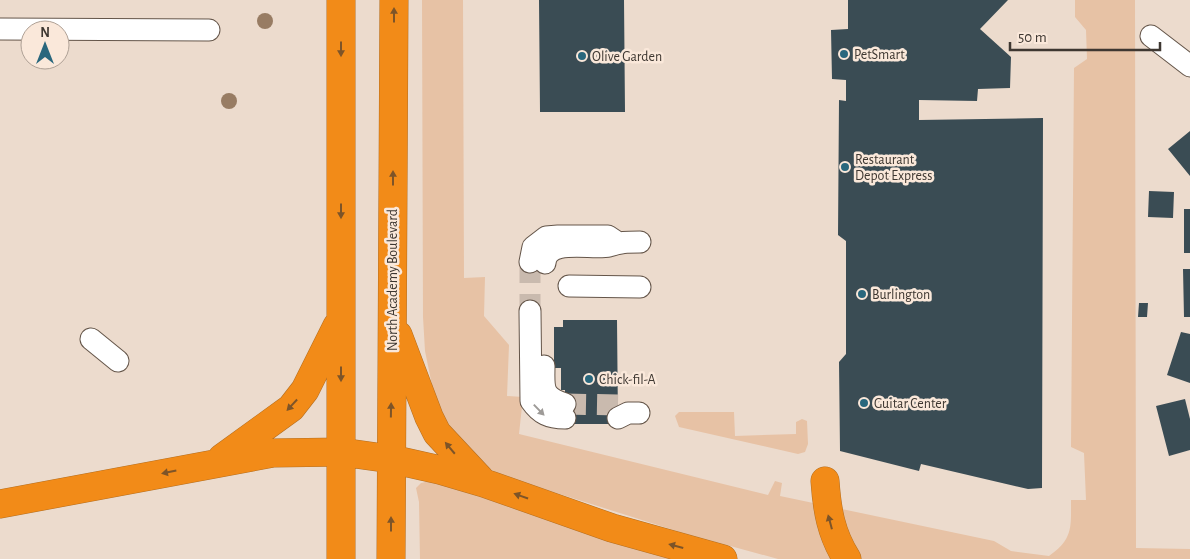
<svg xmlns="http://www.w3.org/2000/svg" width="1190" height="559" viewBox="0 0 1190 559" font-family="'Alegreya Sans',sans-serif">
<rect width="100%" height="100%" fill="#ecdbcd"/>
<!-- green -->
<path fill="#e7c2a5" d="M 422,0 L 463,0 L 464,278 L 485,277 L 484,316 L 509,345 L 507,396 L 523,397 L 519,434 L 768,495 L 775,481 L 782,483 L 780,496 L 994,541 L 1011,551 L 1049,556 C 1073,539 1071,528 1071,500 L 1086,500 L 1084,453 L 1071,447 L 1074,68 L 1087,59 L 1086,30 L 1075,17 L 1075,0 L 1135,0 L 1136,548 L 1190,549 L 1190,559 L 778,559 L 683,533 L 528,484 L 501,475 L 480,463 L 450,431 L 434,395 L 425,351 L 423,317 Z
M 679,412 L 734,412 L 735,436 L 796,434 L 796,422 L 802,419 L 807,421 L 808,444 L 805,452 L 798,454 L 679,427 L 675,416 Z
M 430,481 L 674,559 L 420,559 L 419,502 L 416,488 L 421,483 Z"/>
<!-- building -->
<path fill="#3a4c54" d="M 539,0 L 624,0 L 625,112 L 540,112 Z
M 848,0 L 1008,0 L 980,29 L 1011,57 L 1010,88 L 978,89 L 977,101 L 919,100 L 919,120 L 1043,118 L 1042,488 L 1028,489 L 921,464 L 919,471 L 840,451 L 839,362 L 846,354 L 846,241 L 838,235 L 839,100 L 846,101 L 846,80 L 832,79 L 831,30 L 848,29 Z
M 1190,131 L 1190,176 L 1168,149 Z
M 1149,191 L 1174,192 L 1173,218 L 1148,217 Z
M 1184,209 L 1190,209 L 1190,253 L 1184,253 Z
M 1183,269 L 1190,269 L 1190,317 L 1184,317 Z
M 1139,303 L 1148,303 L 1147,317 L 1138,317 Z
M 563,320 L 617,320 L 618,424 L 565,424 L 565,390 L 561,390 L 561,368 L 554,368 L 554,327 L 563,327 Z
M 1181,332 L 1190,334 L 1190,383 L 1167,375 Z
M 1185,399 L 1190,419 L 1190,450 L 1169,456 L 1156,406 Z"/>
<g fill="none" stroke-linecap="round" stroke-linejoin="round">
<!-- minor-tunnel -->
<path stroke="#c9baae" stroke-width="21" stroke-dasharray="21 11" stroke-linecap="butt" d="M 530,262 L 530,311
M 565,404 L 618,405"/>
<defs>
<path id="minor" d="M 0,29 L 209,30
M 1151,36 L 1190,66
M 530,262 L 533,247 L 546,237 L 558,236 L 608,236 L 617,242
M 545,263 C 547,237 592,250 609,246 C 622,242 625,242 640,242
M 569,286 L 640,287
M 530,311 L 531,401 C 540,414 549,418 565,418
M 91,339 L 118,361
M 544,366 C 544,388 541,396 565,404
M 618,418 L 628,413 L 639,413"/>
<path id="highway" d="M 398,335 L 429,417 L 437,433 L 481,480
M 222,458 L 291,408 L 305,390 L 337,326
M 825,481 C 827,510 831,534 847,559
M 0,504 L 273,453 L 341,452 L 391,459 L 440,470 L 484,483 L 612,528 L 723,559
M 341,559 L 341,0
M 391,559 L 394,0"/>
</defs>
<!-- minor casing -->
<use href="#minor" stroke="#645549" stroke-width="23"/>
<!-- highway casing -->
<use href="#highway" stroke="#b36e21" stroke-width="29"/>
<!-- minor -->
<use href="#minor" stroke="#fff" stroke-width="21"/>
<!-- highway -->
<use href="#highway" stroke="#f28b18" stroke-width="28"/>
</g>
<!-- trees -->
<g fill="#987c63">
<circle cx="265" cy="21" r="8"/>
<circle cx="229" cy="101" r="8"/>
</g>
<!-- one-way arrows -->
<defs><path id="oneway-solid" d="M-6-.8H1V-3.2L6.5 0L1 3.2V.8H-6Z" transform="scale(1.25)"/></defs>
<g fill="#7d5428">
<use href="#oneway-solid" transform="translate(394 15) rotate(-90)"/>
<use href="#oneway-solid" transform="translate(341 49) rotate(90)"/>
<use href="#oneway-solid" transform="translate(393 178) rotate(-90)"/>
<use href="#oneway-solid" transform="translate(341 211) rotate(90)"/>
<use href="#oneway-solid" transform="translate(341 374) rotate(90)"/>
<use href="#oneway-solid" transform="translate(292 405) rotate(133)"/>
<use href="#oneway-solid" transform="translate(391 410) rotate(-89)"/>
<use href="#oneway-solid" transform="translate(450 448) rotate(-130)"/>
<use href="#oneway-solid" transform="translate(169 472) rotate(168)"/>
<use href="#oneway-solid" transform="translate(521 496) rotate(-161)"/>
<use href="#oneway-solid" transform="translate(830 522) rotate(-105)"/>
<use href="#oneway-solid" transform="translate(391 524) rotate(-90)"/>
<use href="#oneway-solid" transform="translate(676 546) rotate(-165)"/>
</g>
<use fill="#9e9b98" href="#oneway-solid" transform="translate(539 410) rotate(46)"/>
<!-- markers -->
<g fill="#29677d" stroke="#fae8da" stroke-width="2">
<circle cx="844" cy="54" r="5"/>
<circle cx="582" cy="56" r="5"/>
<circle cx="845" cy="167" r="5"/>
<circle cx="862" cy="294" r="5"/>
<circle cx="589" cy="379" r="5"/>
<circle cx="864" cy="403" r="5"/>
</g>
<g text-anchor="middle" stroke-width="5" stroke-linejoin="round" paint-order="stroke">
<!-- poi labels -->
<g font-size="14" fill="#3e3731" stroke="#fae8da" text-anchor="start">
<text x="854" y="59">PetSmart</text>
<text x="592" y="61">Olive Garden</text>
<text x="855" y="164">Restaurant<tspan x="855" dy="16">Depot Express</tspan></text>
<text x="872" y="299">Burlington</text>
<text x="599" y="384">Chick-fil-A</text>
<text x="874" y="408">Guitar Center</text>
</g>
<!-- street labels -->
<g font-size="14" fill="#3e3731" stroke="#fae8da">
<text transform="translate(392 280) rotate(-90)" y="5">North Academy Boulevard</text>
</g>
</g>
<!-- north arrow -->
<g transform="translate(45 45)"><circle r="24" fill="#fae8da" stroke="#afa196"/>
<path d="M0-4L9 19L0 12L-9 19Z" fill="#29677d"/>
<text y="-8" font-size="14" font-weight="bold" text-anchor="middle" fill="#3e3731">N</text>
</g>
<!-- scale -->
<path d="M1010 42v8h150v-8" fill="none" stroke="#3e3731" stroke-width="2.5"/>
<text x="1018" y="42" font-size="15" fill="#3e3731" stroke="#fae8da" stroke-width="4" paint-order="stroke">50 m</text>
</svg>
